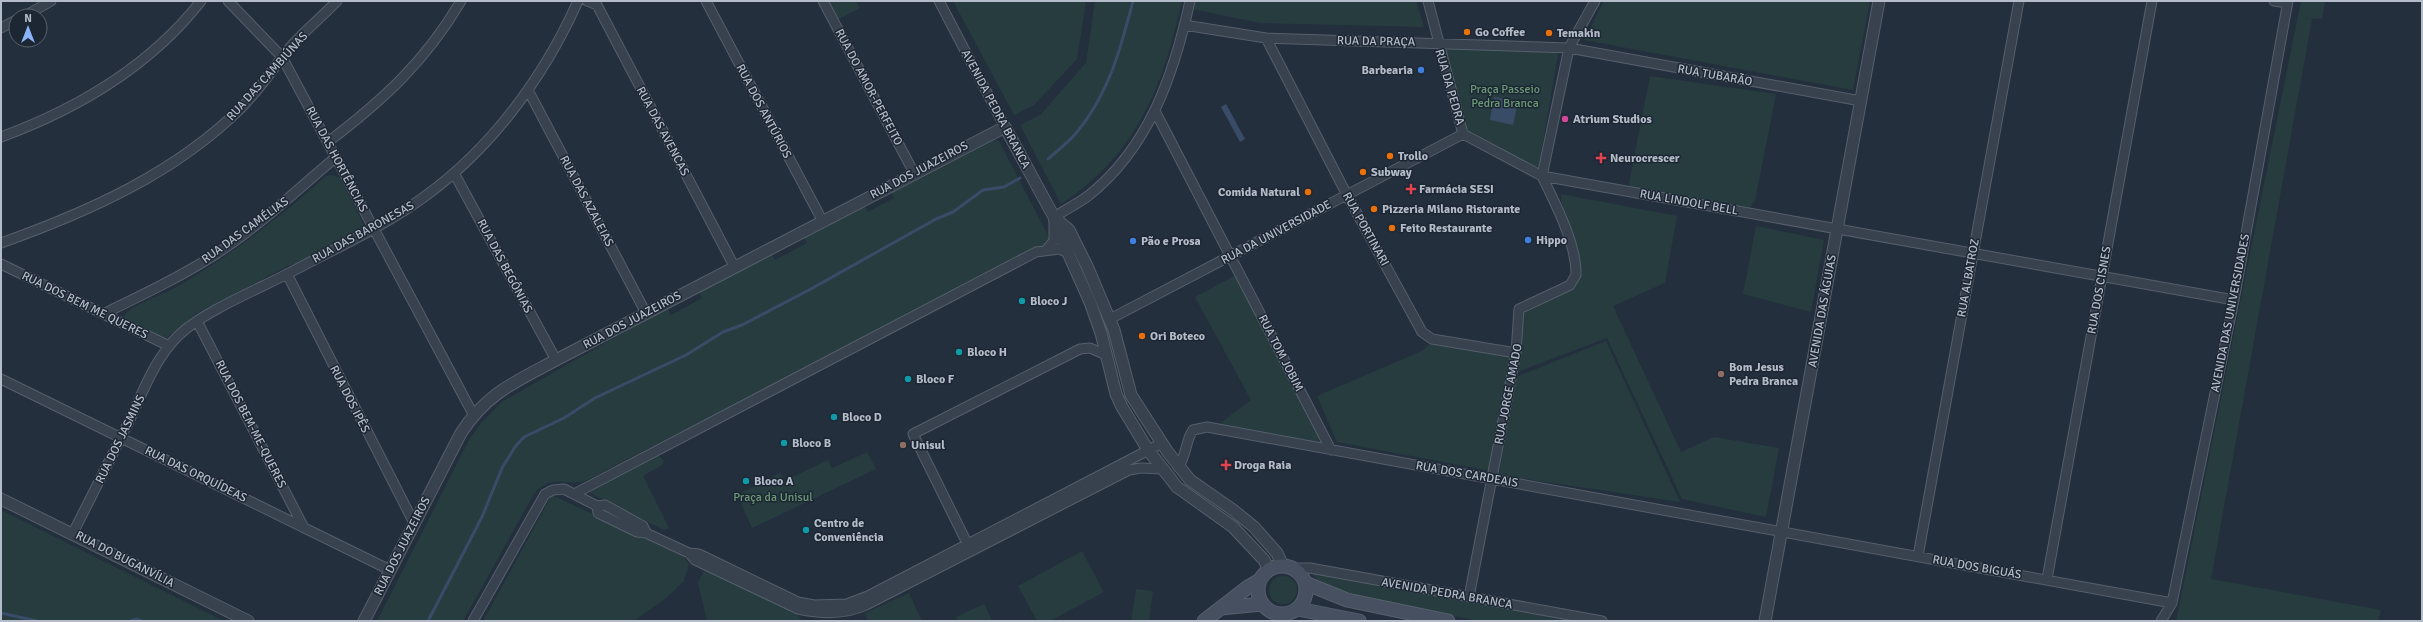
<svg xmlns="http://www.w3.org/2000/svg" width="2423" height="622" viewBox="0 0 2423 622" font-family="Signika,sans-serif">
<rect width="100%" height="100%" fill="#242f3e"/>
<!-- green -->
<path fill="#263c3f" d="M 827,1 L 856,1 L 860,8 L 837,20 Z
M 953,1 L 1086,1 L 1077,59 L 1034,105 L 1014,115 Z
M 1095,1 L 1182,1 C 1163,86 1137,155 1061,204 L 1020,125 L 1040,115 L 1086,63 Z
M 1193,1 L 1416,1 L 1424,27 L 1260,23 L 1192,9 Z
M 1604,1 L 1870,1 L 1853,90 L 1584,40 Z
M 2301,1 L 2325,1 L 2322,19 L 2305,18 L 2312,19 L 2211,579 L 2381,610 L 2378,621 L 2176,621 Z
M 1442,47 L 1553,51 L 1558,55 L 1539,164 L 1536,168 L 1467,131 Z
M 1650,76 L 1776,94 L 1755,201 L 1749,209 L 1628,188 Z
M 990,139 L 999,141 L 1051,241 L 1048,247 L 1035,250 L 585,481 C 563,486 551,474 534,494 L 463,621 L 377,621 L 470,438 L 481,423 L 503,401 L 667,308 L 671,315 L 702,298 L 699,292 L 771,253 L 775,260 L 807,243 L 803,236 L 863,204 L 868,212 L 894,198 L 890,190 Z
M 332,175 L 340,178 L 362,221 L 364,226 L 361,234 L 284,268 L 195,314 L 166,339 L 126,321 L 124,317 C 127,306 162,295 173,289 C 229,257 278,219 326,176 Z
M 1561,194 L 1677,216 L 1665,283 L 1613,306 L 1681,452 L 1714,437 L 1779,448 L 1766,517 L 1682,499 L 1607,338 L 1515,373 L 1522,331 L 1522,311 L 1576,282 L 1562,211 Z
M 1756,226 L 1824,240 L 1811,312 L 1743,294 Z
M 1236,275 L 1323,444 L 1218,425 L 1251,400 L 1195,297 Z
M 1433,341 L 1515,355 L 1491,471 L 1337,442 L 1317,396 L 1422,351 Z
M 1606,341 L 1680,502 L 1499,475 L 1516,377 Z
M 867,452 L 876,469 L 752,528 L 737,495 L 780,473 L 784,481 L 828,460 L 832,468 Z
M 657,454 L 664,461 L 662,465 L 643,476 L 669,528 L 664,530 L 588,492 Z
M 552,495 L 683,556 L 689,564 L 684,581 L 666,598 L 634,621 L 483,621 Z
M 1,510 L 224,621 L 1,621 Z
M 1082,551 L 1104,592 L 1050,621 L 1037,621 L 1018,586 Z
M 705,568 L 796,612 L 802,621 L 707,621 L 698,583 Z
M 1310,572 L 1572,621 L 1479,621 L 1351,597 L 1323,587 Z
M1269 590a14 14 0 1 1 28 0a14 14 0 1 1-28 0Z
M 1136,589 L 1153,591 L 1149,621 L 1131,621 Z
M 909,593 L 922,621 L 868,621 L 865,613 Z
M 984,604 L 992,621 L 958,621 L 956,617 Z"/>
<!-- water -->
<path fill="#394c67" d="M 1494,97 L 1518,101 L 1513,125 L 1490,120 Z
M 1226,104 L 1245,139 L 1240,142 L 1221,107 Z"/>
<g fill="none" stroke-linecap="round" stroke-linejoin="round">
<!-- stream -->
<path stroke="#394c67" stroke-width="3" d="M 1048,159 C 1058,150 1069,142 1077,132 C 1109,94 1121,47 1133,1
M 1,613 L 37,621
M 131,621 L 136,619 L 142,621
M 428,621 L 482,517 L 502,468 L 515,447 L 524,437 L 564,418 L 595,398 L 686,355 L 723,332 L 742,325 L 809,290 L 936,219 L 953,212 L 983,190 L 1004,187 L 1020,178"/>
<defs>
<path id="minor" d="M 228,1 L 282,57 L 473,414
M 587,1 L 597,5 L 734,266
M 706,1 L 822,220
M 823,1 L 914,173
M 939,1 L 1005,127
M 1428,1 L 1463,134 L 1542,176 L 2234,300
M 2274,1 L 2287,3
M 25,16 L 51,1
M 1184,25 L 1266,38 L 1569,48 L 1861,101
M 1,28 L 16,20
M 1266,38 L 1347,195 L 1422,332 L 1432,339 L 1516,353
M 528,90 L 646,313
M 1155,111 L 1331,450
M 1,137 C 77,109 150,66 201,1
M 328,142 C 383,100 425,62 461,1
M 454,173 L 556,360
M 1542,176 L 1569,48 L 1595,1
M 1,243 C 88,212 176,173 242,107 C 257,92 269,75 282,57 C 297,37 319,20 337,1
M 1046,250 L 1054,241 L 1054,217 C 1065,210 1077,204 1088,196 C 1149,148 1174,74 1190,1
M 1,264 L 169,346
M 287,274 L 414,523
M 103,314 C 142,295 180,277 216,254 C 259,226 297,190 336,157
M 1110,319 L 1463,134
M 197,321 L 304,528
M 1,379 L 390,570
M 1178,467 C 1187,456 1185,441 1193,430 L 1207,427 L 2172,603
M 574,494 L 1036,252 L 1059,249 L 1067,252
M 597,506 L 598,513 L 637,532 L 646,533 L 689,553 L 699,554 L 798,602 L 814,605 L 847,604 L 868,596 L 1162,443
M 73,533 C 92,495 112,456 131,417 C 144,389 156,357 179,335 C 204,311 259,289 291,272 C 336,248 383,227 424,197 C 492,148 544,77 578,1
M 968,545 L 913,434 L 1080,349 L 1090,348 L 1106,355
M 689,553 L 695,560 L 798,609 C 822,614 843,615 866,605 L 1129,470 L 1141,468 L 1162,469
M 1918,556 L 2019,1
M 1290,568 L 1310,568 L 1602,621
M 2047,579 L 2152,1
M 1469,597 L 1516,353 L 1519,309 L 1564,288 L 1570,285 L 1576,275 C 1577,245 1555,203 1542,176
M 473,621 L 545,494 L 553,490 L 564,489 L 597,506 L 605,505 L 643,526 L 646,533
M 2161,621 L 2172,603 L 2234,300 L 2288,1"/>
<path id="tertiary" d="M 1055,218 L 1069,230 L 1087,266 L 1114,330 L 1131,395 L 1167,451 L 1190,480 L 1233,510 L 1254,527 L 1277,553 L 1283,566
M 1,499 L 248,621
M 364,621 L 461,433 C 487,393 515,382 556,360 L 1005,127 L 1054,217 L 1060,235 L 1090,302 L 1101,333 L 1116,394 L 1122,407 L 1148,450 L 1177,487 L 1233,527 L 1264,560 L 1269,570
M 1765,621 L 1879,1"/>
<path id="secondary" d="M1258 590a24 24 0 1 1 48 0a24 24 0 1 1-48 0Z
M 1305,583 L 1347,600 L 1448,621
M 1221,608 L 1262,604
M 1298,609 L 1359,621
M 1204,621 L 1248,587 L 1260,580"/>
</defs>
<!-- minor casing -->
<use href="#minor" stroke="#565f6c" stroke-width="11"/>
<!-- tertiary casing -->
<use href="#tertiary" stroke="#565f6c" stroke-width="13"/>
<!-- secondary casing -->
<use href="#secondary" stroke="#565f6c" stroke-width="15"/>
<!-- minor -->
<use href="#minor" stroke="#38414e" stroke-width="9"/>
<!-- tertiary -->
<use href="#tertiary" stroke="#38414e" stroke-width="11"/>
<!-- secondary -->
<use href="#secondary" stroke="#465061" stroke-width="13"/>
</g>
<!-- markers -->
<g fill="#e8710a" stroke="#1d2633" stroke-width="1.5">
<circle cx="1467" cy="32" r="4"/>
<circle cx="1549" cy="33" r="4"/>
<circle cx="1390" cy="156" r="4"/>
<circle cx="1363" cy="172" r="4"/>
<circle cx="1308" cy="192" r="4"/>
<circle cx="1374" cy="209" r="4"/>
<circle cx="1392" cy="228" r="4"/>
<circle cx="1142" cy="336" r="4"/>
</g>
<g fill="#3f7fe0" stroke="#1d2633" stroke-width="1.5">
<circle cx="1421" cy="70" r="4"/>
<circle cx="1528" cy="240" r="4"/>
<circle cx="1133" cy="241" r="4"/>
</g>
<circle fill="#d1479c" stroke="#1d2633" stroke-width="1.5" cx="1565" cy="119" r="4"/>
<g fill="#e0444e" stroke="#1d2633" stroke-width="1.5">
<path d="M1599 152h4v4h4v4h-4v4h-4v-4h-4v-4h4z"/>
<path d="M1409 183h4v4h4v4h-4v4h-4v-4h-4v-4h4z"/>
<path d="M1224 459h4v4h4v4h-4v4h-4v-4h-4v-4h4z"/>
</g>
<g fill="#0f9aa8" stroke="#1d2633" stroke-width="1.5">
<circle cx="1022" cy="301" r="4"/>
<circle cx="959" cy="352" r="4"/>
<circle cx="908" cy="379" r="4"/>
<circle cx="834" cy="417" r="4"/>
<circle cx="784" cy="443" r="4"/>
<circle cx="746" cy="481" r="4"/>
<circle cx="806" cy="530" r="4"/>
</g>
<g fill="#8d6e63" stroke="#1d2633" stroke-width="1.5">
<circle cx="1721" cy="374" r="4"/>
<circle cx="903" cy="445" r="4"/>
</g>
<g text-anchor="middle" stroke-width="3" stroke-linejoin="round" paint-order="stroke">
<!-- poi labels -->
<g font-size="12" font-weight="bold" fill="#b4bcc9" stroke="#1d2633" text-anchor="start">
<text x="1475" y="36">Go Coffee</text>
<text x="1557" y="37">Temakin</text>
<text x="1413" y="74" text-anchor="end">Barbearia</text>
<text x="1573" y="123">Atrium Studios</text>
<text x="1398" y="160">Trollo</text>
<text x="1610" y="162">Neurocrescer</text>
<text x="1371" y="176">Subway</text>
<text x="1419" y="193">Farmácia SESI</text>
<text x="1300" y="196" text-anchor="end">Comida Natural</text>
<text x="1382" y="213">Pizzeria Milano Ristorante</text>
<text x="1400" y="232">Feito Restaurante</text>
<text x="1536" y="244">Hippo</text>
<text x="1141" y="245">Pão e Prosa</text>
<text x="1030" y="305">Bloco J</text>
<text x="1150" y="340">Ori Boteco</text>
<text x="967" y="356">Bloco H</text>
<text x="1729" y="371">Bom Jesus<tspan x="1729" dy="14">Pedra Branca</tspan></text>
<text x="916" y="383">Bloco F</text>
<text x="842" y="421">Bloco D</text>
<text x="792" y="447">Bloco B</text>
<text x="911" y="449">Unisul</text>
<text x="1234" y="469">Droga Raia</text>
<text x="754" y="485">Bloco A</text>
<text x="814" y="527">Centro de<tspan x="814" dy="14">Conveniência</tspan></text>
</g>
<!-- street labels -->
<g font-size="12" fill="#b4bcc9" stroke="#1d2633">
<text transform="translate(1376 41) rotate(1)" y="4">RUA DA PRAÇA</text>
<text transform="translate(1715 75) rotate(10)" y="4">RUA TUBARÃO</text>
<text transform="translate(267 76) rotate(-48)" y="4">RUA DAS CAMBIÚNAS</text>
<text transform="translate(869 87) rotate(62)" y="4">RUA DO AMOR-PERFEITO</text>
<text transform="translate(1450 87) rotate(74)" y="4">RUA DA PEDRA</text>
<text transform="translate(996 109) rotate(62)" y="4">AVENIDA PEDRA BRANCA</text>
<text transform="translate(764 111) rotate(62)" y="4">RUA DOS ANTÚRIOS</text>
<text transform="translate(663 131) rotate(62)" y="4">RUA DAS AVENCAS</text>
<text transform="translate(337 159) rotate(62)" y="4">RUA DAS HORTÊNCIAS</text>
<text transform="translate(919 170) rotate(-28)" y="4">RUA DOS JUAZEIROS</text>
<text transform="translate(587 201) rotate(62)" y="4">RUA DAS AZALEIAS</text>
<text transform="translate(1689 202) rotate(10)" y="4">RUA LINDOLF BELL</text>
<text transform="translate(1366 229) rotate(61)" y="4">RUA PORTINARI</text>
<text transform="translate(245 230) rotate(-36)" y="4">RUA DAS CAMÉLIAS</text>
<text transform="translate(363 232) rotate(-29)" y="4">RUA DAS BARONESAS</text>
<text transform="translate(1276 232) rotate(-28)" y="4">RUA DA UNIVERSIDADE</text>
<text transform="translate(505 266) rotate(62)" y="4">RUA DAS BEGÔNIAS</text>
<text transform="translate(1968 278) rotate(-80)" y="4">RUA ALBATROZ</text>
<text transform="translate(2099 290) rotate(-80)" y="4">RUA DOS CISNES</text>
<text transform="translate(85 305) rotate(26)" y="4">RUA DOS BEM ME QUERES</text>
<text transform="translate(1822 311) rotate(-80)" y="4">AVENIDA DAS ÁGUIAS</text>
<text transform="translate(2230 313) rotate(-79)" y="4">AVENIDA DAS UNIVERSIDADES</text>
<text transform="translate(632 320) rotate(-28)" y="4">RUA DOS JUAZEIROS</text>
<text transform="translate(1281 353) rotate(63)" y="4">RUA TOM JOBIM</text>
<text transform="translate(1508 394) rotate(-79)" y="4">RUA JORGE AMADO</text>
<text transform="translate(350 399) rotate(63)" y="4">RUA DOS IPÊS</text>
<text transform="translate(251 424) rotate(63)" y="4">RUA DOS BEM-ME-QUERES</text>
<text transform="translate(120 439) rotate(-64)" y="4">RUA DOS JASMINS</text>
<text transform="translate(196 474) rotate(26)" y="4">RUA DAS ORQUÍDEAS</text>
<text transform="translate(1467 474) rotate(10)" y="4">RUA DOS CARDEAIS</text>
<text transform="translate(402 546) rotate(-63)" y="4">RUA DOS JUAZEIROS</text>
<text transform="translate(125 559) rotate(27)" y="4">RUA DO BUGANVÍLIA</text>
<text transform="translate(1977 567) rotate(10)" y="4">RUA DOS BIGUÁS</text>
<text transform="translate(1447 593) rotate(10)" y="4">AVENIDA PEDRA BRANCA</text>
</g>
<!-- park labels -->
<g font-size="12" fill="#6b9a76" stroke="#1d2633">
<text x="1505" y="93">Praça Passeio<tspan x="1505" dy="14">Pedra Branca</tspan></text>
<text x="773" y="501">Praça da Unisul</text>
</g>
</g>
<!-- border -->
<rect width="2423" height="622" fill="none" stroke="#b4bcc9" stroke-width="4"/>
<!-- north arrow -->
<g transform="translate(28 28)"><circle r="19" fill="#1d2633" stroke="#59626f"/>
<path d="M0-3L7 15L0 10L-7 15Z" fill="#8ab4f8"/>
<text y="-6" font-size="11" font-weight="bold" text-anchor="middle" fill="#b4bcc9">N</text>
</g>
</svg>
